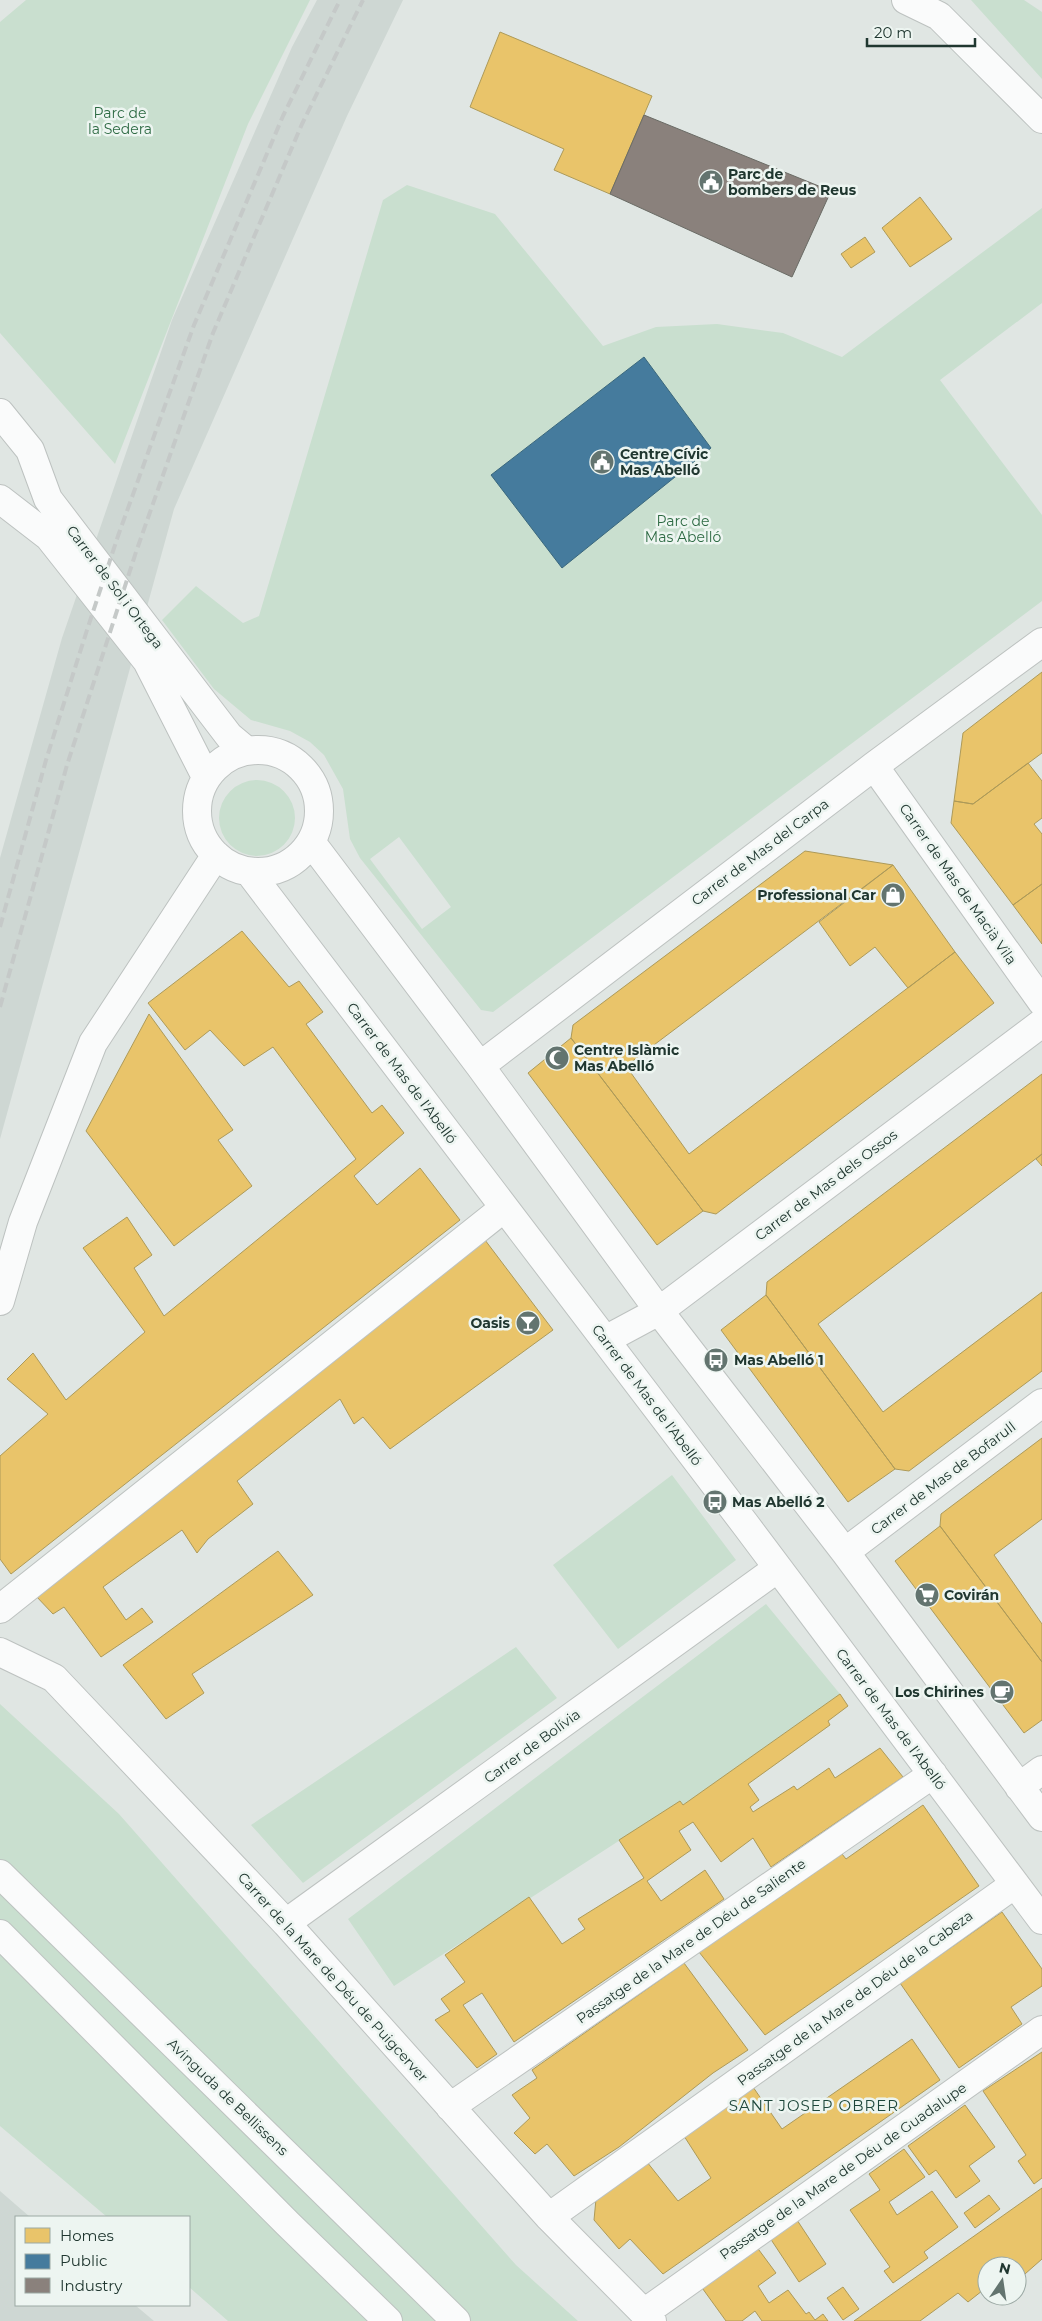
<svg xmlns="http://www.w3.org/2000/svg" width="1042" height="2321" viewBox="0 0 1042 2321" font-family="Montserrat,sans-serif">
<rect width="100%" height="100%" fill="#e0e6e3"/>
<!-- built -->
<path fill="#ced7d3" d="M 317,0 L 403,0 L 347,116 L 174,509 L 0,1139 L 0,858 L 62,638 L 172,320 L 292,47 Z
M 0,2191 L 30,2217 L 16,2217 L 16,2305 L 135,2305 L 154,2321 L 0,2321 Z"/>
<!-- green -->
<path fill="#c9dfcf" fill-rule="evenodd" d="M 26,0 L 310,0 L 248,124 L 115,464 L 0,333 L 0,22 Z
M 971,0 L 1024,0 L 1042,12 L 1042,79 Z
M 407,185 L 495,214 L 603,346 L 656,327 L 717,324 L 783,333 L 842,357 L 1042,208 L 1042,303 L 940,380 L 1042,515 L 1042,601 L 493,1012 L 481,1010 L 360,858 L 350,839 L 343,789 L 324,755 L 310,742 L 290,731 L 251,720 L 214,689 L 162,620 L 196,586 L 243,623 L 259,616 L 383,200 ZM 399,837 L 451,907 L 422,929 L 370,859 Z
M219 818a38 38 0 1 1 76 0a38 38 0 1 1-76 0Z
M 672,1475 L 736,1560 L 618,1649 L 553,1565 Z
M 766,1604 L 840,1694 L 683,1805 L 679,1802 L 394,1986 L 348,1919 Z
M 516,1647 L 557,1698 L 303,1883 L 251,1825 Z
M 0,1704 L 119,1814 L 516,2265 L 578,2321 L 228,2321 L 189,2287 L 189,2217 L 107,2217 L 0,2126 Z"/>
<!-- homes -->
<path fill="#e9c46a" stroke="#ad9a59" d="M 500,32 L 652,96 L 610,194 L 554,170 L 564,149 L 470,107 Z
M 920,197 L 952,239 L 910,267 L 882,228 Z
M 865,237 L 875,252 L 851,268 L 841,254 Z
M 1042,672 L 1042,753 L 973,804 L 954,801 L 963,733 Z
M 1028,763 L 1042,781 L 1042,818 L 1034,824 L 1042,834 L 1042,884 L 1013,905 L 951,823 L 954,801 L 973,804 Z
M 805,851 L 893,865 L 626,1066 L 689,1154 L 955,952 L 994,1003 L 716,1214 L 703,1211 L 571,1038 L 573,1025 Z
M 893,865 L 955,952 L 908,988 L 875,947 L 850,966 L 819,922 Z
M 1042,884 L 1042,944 L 1013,905 Z
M 242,931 L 289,987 L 299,981 L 323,1012 L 306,1024 L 372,1113 L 382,1105 L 404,1133 L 354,1176 L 377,1205 L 420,1168 L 460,1220 L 11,1574 L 0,1559 L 0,1456 L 48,1414 L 7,1379 L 33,1353 L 66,1400 L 145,1332 L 83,1248 L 127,1217 L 152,1255 L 134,1268 L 164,1316 L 356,1159 L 273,1047 L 244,1066 L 210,1030 L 185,1050 L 148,1003 Z
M 149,1014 L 233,1130 L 218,1140 L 252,1186 L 174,1246 L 86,1131 Z
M 571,1038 L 703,1211 L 657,1245 L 528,1073 Z
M 1042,1074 L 1042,1154 L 818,1324 L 883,1412 L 1042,1292 L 1042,1371 L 909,1471 L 895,1469 L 766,1295 L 767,1282 Z
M 1042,1154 L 1042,1166 L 1036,1159 Z
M 485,1240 L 553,1330 L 390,1449 L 363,1417 L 354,1424 L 340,1399 L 237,1481 L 253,1504 L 208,1539 L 197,1553 L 182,1530 L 103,1587 L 126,1620 L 142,1608 L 153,1622 L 101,1657 L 64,1607 L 53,1614 L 35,1595 Z
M 766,1295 L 895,1469 L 848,1502 L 721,1330 Z
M 1042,1438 L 1042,1519 L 994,1555 L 1042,1624 L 1042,1662 L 940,1526 L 941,1514 Z
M 940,1526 L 1042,1662 L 1042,1720 L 1024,1733 L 895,1561 Z
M 278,1551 L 313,1595 L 192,1674 L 204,1693 L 166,1719 L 123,1665 Z
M 840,1694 L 848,1706 L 828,1721 L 830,1725 L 748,1784 L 759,1800 L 750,1807 L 753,1812 L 794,1786 L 797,1790 L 829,1768 L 835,1778 L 880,1748 L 903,1777 L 771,1867 L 753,1838 L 721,1862 L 693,1822 L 679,1831 L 691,1850 L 647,1881 L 661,1901 L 705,1870 L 724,1899 L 514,2042 L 482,1993 L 463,2005 L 497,2054 L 477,2068 L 435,2020 L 450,2011 L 441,1999 L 465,1982 L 445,1955 L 529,1897 L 562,1944 L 585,1929 L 578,1919 L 644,1878 L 619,1840 L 680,1801 L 683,1805 Z
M 923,1805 L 979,1886 L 765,2035 L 699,1952 L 842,1854 L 846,1859 Z
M 1002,1912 L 1042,1969 L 1042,1986 L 1011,2007 L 1022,2024 L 959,2068 L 900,1983 Z
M 684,1963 L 748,2050 L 713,2073 L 619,2147 L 574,2176 L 547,2144 L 535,2154 L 514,2133 L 530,2118 L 512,2095 L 537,2078 L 532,2070 Z
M 912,2039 L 940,2080 L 663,2274 L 630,2239 L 619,2249 L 594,2220 L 596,2199 L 647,2162 L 678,2201 L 711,2178 L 684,2136 L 753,2087 L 782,2129 Z
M 1042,2052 L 1042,2178 L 1034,2184 L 1018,2161 L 1026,2155 L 983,2091 Z
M 965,2105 L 995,2147 L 969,2166 L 980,2181 L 956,2198 L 936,2170 L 929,2175 L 908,2146 Z
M 904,2149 L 925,2177 L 889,2202 L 897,2215 L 932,2191 L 958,2227 L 924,2252 L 928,2258 L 893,2283 L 884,2271 L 890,2267 L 850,2210 L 880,2190 L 869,2174 Z
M 1042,2188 L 1042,2259 L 1017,2281 L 1017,2266 L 987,2266 L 987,2287 L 968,2302 L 958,2293 L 920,2321 L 854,2321 Z
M 989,2195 L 1000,2209 L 975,2228 L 964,2213 Z
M 797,2220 L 826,2264 L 799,2282 L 770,2238 Z
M 756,2246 L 776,2273 L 758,2286 L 769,2303 L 788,2290 L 806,2314 L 809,2312 L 815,2320 L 823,2314 L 828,2321 L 762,2321 L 755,2311 L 742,2321 L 726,2321 L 700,2285 Z
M 843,2287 L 859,2309 L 843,2320 L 827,2298 Z"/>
<!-- public -->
<path fill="#457b9d" stroke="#3a677c" d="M 644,357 L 711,448 L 562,568 L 491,475 Z"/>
<!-- industry -->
<path fill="#8a817c" stroke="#6a6b65" d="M 644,115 L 831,191 L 792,277 L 610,194 Z"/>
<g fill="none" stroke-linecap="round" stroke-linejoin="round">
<defs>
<path id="minor" d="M 906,0 L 939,16 L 1042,119
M 0,413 L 30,450 L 48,499 L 229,736 L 247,751
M 0,499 L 49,537 L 147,661 L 206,777
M197 811a61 61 0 1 1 122 0a61 61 0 1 1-122 0Z
M 874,766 L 1042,1002
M 311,842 L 480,1066 L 659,1311 L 845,1552 L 1042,1817
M 250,873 L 745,1524 L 1042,1920
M 480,1066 L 874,766 L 1042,642
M 0,1301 L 23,1222 L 93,1043 L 216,855
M 605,1340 L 659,1311 L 1042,1023
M 845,1552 L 1042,1403
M 0,1609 L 504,1208
M 0,1652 L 54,1678 L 286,1923 L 549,2217 L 652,2321
M 1019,1787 L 1042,1770
M 286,1923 L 778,1568
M 450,2107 L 933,1774
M 549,2217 L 1015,1884
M 644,2313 L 1042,2030"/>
<path id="secondary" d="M 0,1874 L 456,2321
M 0,1934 L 288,2224 L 388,2321"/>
</defs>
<!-- minor casing -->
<use href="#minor" stroke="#bdc2c0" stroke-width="30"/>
<!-- secondary casing -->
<use href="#secondary" stroke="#bdc3c0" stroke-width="30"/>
<!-- minor -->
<use href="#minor" stroke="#fafbfb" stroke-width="28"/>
<!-- secondary -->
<use href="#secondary" stroke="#fafbfb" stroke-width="28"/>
<!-- rail -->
<path stroke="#c5c9c8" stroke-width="4" stroke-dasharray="10 5" stroke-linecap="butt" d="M 0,927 L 46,760 L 87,630 L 118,536 L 194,325 L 283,116 L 340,0
M 0,1007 L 67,765 L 136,552 L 213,333 L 302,124 L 363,0"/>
</g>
<!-- icons -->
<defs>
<symbol id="civic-disc" viewBox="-11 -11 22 22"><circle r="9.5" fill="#63746f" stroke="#edf5f1"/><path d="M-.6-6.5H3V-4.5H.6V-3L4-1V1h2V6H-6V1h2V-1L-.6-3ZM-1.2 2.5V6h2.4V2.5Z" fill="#fff"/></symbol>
<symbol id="shop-disc" viewBox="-11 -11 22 22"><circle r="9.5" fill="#63746f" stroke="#edf5f1"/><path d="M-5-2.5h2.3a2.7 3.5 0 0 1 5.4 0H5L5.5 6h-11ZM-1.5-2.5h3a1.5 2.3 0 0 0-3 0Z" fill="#fff"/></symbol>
<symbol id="mosque-disc" viewBox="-11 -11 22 22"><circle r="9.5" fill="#63746f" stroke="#edf5f1"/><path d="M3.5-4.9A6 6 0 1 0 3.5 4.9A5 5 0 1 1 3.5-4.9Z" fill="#fff"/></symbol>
<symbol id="bar-disc" viewBox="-11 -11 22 22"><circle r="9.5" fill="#63746f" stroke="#edf5f1"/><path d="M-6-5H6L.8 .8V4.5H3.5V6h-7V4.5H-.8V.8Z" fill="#fff"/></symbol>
<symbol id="bus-disc" viewBox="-11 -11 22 22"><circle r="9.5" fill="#63746f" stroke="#edf5f1"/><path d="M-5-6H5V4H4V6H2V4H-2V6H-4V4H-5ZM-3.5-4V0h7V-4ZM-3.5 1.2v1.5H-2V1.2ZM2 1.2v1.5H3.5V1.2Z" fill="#fff"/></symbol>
<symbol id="supermarket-disc" viewBox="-11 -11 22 22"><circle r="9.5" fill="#63746f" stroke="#edf5f1"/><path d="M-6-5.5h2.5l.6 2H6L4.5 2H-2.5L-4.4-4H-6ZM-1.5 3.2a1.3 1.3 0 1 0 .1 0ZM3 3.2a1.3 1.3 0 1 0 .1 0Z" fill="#fff"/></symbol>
<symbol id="cafe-disc" viewBox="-11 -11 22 22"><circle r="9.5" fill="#63746f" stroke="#edf5f1"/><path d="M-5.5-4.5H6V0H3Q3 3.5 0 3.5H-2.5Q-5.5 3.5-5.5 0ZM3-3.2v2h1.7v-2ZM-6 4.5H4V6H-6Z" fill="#fff"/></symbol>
</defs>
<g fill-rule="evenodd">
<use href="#civic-disc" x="697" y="168" width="28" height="28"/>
<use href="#civic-disc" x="588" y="448" width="28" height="28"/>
<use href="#shop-disc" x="879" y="881" width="28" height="28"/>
<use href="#mosque-disc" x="543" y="1044" width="28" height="28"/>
<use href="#bar-disc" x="514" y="1309" width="28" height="28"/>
<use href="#bus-disc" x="702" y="1346" width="28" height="28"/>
<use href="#bus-disc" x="701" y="1488" width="28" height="28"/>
<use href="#supermarket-disc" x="913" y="1581" width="28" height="28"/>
<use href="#cafe-disc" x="988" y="1678" width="28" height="28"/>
</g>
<g text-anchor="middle" stroke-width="5" stroke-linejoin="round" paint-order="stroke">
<!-- park labels -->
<g font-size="14" fill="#2d6a43" stroke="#edf5f1">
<text x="120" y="118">Parc de<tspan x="120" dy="16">la Sedera</tspan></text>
<text x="683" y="526">Parc de<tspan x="683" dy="16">Mas Abelló</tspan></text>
</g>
<!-- poi labels -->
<g font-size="14" font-weight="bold" fill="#203730" stroke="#edf5f1" text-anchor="start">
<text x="728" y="179">Parc de<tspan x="728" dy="16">bombers de Reus</tspan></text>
<text x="620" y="459">Centre Cívic<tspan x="620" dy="16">Mas Abelló</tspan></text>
<text x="876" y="900" text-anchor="end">Professional Car</text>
<text x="574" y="1055">Centre Islàmic<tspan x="574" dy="16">Mas Abelló</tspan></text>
<text x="510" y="1328" text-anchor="end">Oasis</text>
<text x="734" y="1365">Mas Abelló 1</text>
<text x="732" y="1507">Mas Abelló 2</text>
<text x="944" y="1600">Covirán</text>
<text x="984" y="1697" text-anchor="end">Los Chirines</text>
</g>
<!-- street labels -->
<g font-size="14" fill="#203730" stroke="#edf5f1">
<text transform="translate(115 587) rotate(53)" y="5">Carrer de Sol i Ortega</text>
<text transform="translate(760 852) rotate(-37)" y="5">Carrer de Mas del Carpa</text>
<text transform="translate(958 884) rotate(55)" y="5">Carrer de Mas de Macià Vila</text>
<text transform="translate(402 1073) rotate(53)" y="5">Carrer de Mas de l'Abelló</text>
<text transform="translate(826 1185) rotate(-37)" y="5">Carrer de Mas dels Ossos</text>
<text transform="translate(647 1395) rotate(53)" y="5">Carrer de Mas de l'Abelló</text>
<text transform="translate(943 1478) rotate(-37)" y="5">Carrer de Mas de Bofarull</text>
<text transform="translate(891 1719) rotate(53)" y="5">Carrer de Mas de l'Abelló</text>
<text transform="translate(532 1746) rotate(-36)" y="5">Carrer de Bolívia</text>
<text transform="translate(691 1941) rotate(-35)" y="5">Passatge de la Mare de Déu de Saliente</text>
<text transform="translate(333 1977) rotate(48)" y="5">Carrer de la Mare de Déu de Puigcerver</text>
<text transform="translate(855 1998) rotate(-36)" y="5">Passatge de la Mare de Déu de la Cabeza</text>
<text transform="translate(228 2097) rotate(44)" y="5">Avinguda de Bellissens</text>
<text transform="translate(843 2171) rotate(-35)" y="5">Passatge de la Mare de Déu de Guadalupe</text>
</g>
<!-- neighbourhood labels -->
<g font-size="15" letter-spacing="1" fill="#1e473b" stroke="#edf5f1">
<text x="814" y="2111">SANT JOSEP OBRER</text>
</g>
</g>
<!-- legend -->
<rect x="15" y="2216" width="175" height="90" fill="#edf5f1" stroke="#9ba9a4"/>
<rect x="25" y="2228" width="25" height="15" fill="#e9c46a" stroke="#9ba9a4"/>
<text x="60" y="2241" font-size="15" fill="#203730">Homes</text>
<rect x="25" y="2254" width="25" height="15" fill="#457b9d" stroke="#9ba9a4"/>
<text x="60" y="2266" font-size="15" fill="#203730">Public</text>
<rect x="25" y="2278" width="25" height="15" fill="#8a817c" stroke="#9ba9a4"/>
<text x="60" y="2291" font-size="15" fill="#203730">Industry</text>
<!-- north arrow -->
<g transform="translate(1002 2281) rotate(13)"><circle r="24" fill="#edf5f1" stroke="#9ba9a4"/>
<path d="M0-4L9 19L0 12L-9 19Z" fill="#63746f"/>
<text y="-8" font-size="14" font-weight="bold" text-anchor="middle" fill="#203730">N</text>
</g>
<!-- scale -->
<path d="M867 38v8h108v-8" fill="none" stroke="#203730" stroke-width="2.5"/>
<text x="874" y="38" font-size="15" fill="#203730" stroke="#edf5f1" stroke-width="4" paint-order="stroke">20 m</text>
</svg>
